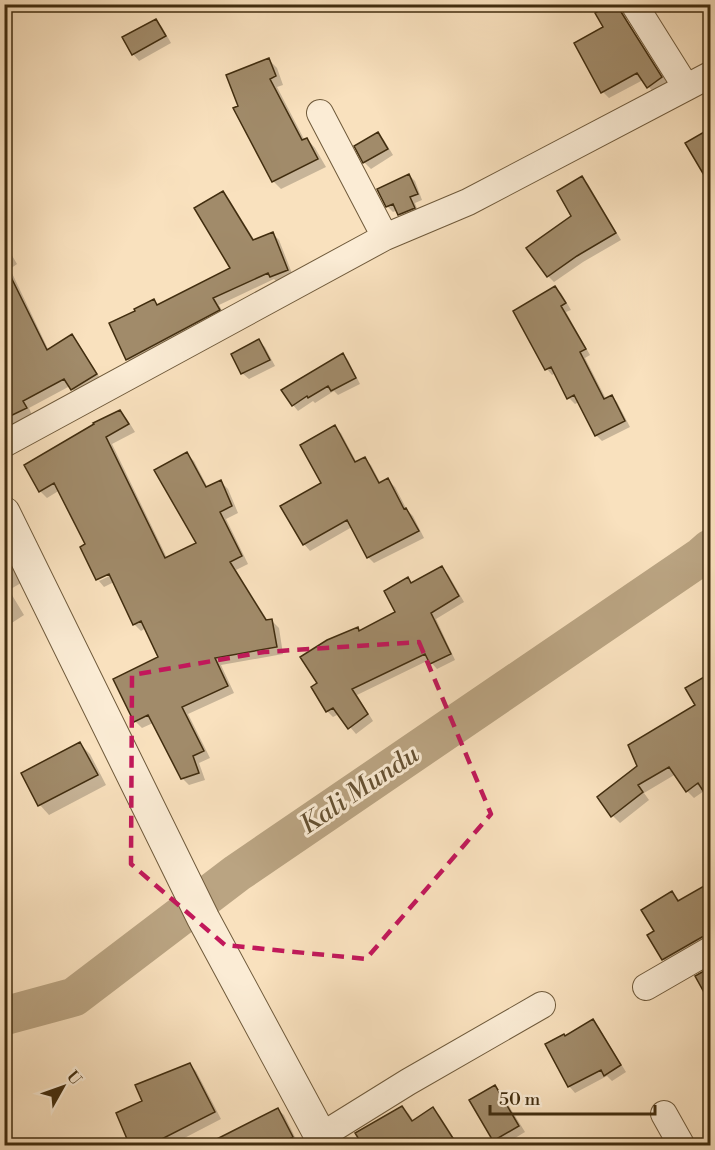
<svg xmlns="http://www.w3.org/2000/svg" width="715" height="1150" viewBox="0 0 715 1150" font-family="'Libre Bodoni',serif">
<rect width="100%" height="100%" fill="#f9e1be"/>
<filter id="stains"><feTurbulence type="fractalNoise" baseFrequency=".00333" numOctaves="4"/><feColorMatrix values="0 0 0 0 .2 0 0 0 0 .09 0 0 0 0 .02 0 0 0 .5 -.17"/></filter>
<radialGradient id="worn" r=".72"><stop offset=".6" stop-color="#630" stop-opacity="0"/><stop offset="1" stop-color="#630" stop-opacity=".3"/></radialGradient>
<!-- shadow -->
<path fill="#0003" d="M 612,4 L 623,4 L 625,7 L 627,20 L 668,84 L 654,93 L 643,80 L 609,98 L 603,92 L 605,27 Z
M 156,20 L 162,27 L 171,43 L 139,61 L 133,54 Z
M 269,60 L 277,68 L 283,85 L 277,87 L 305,141 L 307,139 L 315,148 L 326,167 L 281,189 L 273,181 L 240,106 Z
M 378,134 L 384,140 L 393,155 L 371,169 L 364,162 L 356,146 Z
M 409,175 L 415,181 L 422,200 L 415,203 L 419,214 L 405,220 L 398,210 L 393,212 L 387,206 Z
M 582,178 L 588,184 L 621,240 L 583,262 L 554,282 L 548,276 L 573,217 Z
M 223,193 L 229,199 L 255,241 L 273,234 L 279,240 L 293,276 L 277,282 L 274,279 L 219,305 L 225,316 L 134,366 L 128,360 L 111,324 L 154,301 L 159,306 L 232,268 Z
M 4,242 L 17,264 L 10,269 L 49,351 L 72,336 L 78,343 L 102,381 L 79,396 L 70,386 L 29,408 L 32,415 L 13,425 L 4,416 Z
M 555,288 L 561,293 L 571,310 L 566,312 L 590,355 L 585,358 L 606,399 L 612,396 L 617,402 L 630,427 L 602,441 L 596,435 L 579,402 L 575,404 L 569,398 L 556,373 L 552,375 L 547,369 Z
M 259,341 L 265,347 L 275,366 L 249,379 L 242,373 Z
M 343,355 L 348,360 L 360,384 L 338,395 L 334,391 L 315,403 L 313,401 L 298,411 L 293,405 Z
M 120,412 L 127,419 L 135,432 L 112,444 L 167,558 L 198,544 L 187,454 L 194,461 L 208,488 L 221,482 L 228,489 L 238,513 L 226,519 L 248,564 L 236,570 L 268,621 L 272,621 L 279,628 L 283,654 L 221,665 L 234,693 L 188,714 L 210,758 L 199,763 L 205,780 L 189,785 L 182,778 L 153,723 L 142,728 L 135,721 L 160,658 L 146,628 L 141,631 L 134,624 L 114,582 L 104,587 L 99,581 L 116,573 L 115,570 L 98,578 L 97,580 L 82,548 L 87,545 L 60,490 L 47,498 L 40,491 Z
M 334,427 L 341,433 L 357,463 L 365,459 L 371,465 L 381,484 L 388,480 L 395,487 L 407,510 L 413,516 L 424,538 L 374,563 L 368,557 L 352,527 L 310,551 L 304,544 L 323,484 Z
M 4,549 L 21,583 L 9,590 L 24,615 L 4,628 Z
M 442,568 L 448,574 L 464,602 L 436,619 L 455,660 L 437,669 L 429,660 L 357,695 L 373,721 L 356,734 L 339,714 L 333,717 L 327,711 L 313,687 L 319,684 L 357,629 L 360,632 L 397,613 L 408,579 L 413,584 Z
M 697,705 L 704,791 L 694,798 L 687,791 L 676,774 L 644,793 L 649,800 L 620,823 L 613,816 L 639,766 Z
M 80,744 L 90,754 L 106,785 L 49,815 L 40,805 Z
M 710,884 L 710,943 L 670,967 L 663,959 L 649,935 L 656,932 L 672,893 L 680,901 Z
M 593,1021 L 599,1028 L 626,1072 L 612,1081 L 607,1076 L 575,1093 L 569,1086 L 547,1045 L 566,1038 Z
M 189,1064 L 196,1071 L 221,1119 L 169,1146 L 128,1146 L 131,1145 L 143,1102 Z
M 495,1087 L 501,1093 L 525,1132 L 502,1146 L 499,1146 L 494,1140 Z
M 402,1107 L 409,1114 L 414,1122 L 433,1109 L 440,1116 L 459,1146 L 364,1146 Z
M 278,1110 L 284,1115 L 298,1143 L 294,1146 L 234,1146 Z"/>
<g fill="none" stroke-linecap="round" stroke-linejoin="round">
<!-- river -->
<path stroke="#baa482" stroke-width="39" d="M 4,1016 L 74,997 L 237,873 L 702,556 L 710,549"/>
</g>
<!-- building -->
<path fill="#a18b6a" stroke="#412d0f" stroke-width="1.5" d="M 609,4 L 619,4 L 621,12 L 662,77 L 647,88 L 637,73 L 601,93 L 574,43 L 603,27 L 595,13 Z
M 156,19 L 166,36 L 132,55 L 122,37 Z
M 269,58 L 276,76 L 270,79 L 302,140 L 307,138 L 318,159 L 272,182 L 233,108 L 238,106 L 226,75 Z
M 711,128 L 711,187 L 685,143 Z
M 378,132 L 388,149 L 363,163 L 354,146 Z
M 409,174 L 418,194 L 410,197 L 415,208 L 398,215 L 393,204 L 386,207 L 377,189 Z
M 582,176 L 616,233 L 577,256 L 547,277 L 526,248 L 571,216 L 557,191 Z
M 223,191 L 253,240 L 273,232 L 288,270 L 270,277 L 268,273 L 213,298 L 220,310 L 126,360 L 109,323 L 135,311 L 134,309 L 154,299 L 157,305 L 230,268 L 194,208 Z
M 4,263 L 47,350 L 72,334 L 97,374 L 71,390 L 64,379 L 23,401 L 27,408 L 4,419 Z
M 555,286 L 566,303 L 561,306 L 586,349 L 580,352 L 604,399 L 612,395 L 625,421 L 595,436 L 574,395 L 567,399 L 551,367 L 545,370 L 513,311 Z
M 259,339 L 270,360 L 241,374 L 231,354 Z
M 343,353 L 356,378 L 331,391 L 328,386 L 308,398 L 307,396 L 292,406 L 281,390 Z
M 120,410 L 129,424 L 106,437 L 165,558 L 196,543 L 154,470 L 187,452 L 206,487 L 221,480 L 232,506 L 220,512 L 242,556 L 230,562 L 266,620 L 272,619 L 277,647 L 215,658 L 228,686 L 182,707 L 204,751 L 193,756 L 199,773 L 181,779 L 148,715 L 134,722 L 113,679 L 158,657 L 141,621 L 133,625 L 109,574 L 96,580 L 80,547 L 85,544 L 54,483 L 39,492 L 24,465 L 94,424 L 93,423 Z
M 335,425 L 355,462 L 365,457 L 379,483 L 388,478 L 404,509 L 406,508 L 419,531 L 367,558 L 347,520 L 303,545 L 280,506 L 321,483 L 300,445 Z
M 442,566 L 459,596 L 431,613 L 451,654 L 430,664 L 425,654 L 352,689 L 368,714 L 348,729 L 333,708 L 326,712 L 311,687 L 317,683 L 300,657 L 327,640 L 358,627 L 359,631 L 395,612 L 384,591 L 408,577 L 411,583 Z
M 711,673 L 711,803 L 698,783 L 686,792 L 669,767 L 638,785 L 643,792 L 611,817 L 597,797 L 637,766 L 628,745 L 695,705 L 685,688 Z
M 80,742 L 98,775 L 38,806 L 21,773 Z
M 711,882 L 711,935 L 702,937 L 662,960 L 647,935 L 654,931 L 641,910 L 672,891 L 678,901 Z
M 711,967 L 711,1005 L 695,976 Z
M 593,1019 L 621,1065 L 604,1076 L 601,1070 L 568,1087 L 545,1044 L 564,1034 L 565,1036 Z
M 190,1063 L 215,1112 L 148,1146 L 130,1146 L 116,1113 L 142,1101 L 135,1085 Z
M 495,1085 L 519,1126 L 493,1141 L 469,1100 Z
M 402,1106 L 412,1121 L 433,1107 L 458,1146 L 363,1146 L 355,1133 Z
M 278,1108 L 293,1137 L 277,1146 L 203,1146 Z"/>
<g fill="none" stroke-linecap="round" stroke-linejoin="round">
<defs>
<path id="minor" d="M 634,4 L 686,87
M 320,113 L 385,237
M 4,444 L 385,237 L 468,202 L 710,75
M 646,987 L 710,950
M 664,1114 L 682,1146
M 321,1136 L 408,1082 L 542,1005"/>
<path id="tertiary" d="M 4,513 L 203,918 L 326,1146"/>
</defs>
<!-- minor casing -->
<use href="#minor" stroke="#6f5a3b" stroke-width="28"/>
<!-- tertiary casing -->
<use href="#tertiary" stroke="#6f5a3b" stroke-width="34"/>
<!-- minor -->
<use href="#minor" stroke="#fbecd5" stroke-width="26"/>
<!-- tertiary -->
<use href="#tertiary" stroke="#fbecd5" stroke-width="32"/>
</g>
<!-- marked area -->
<path fill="none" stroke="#c2185b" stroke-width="4.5" stroke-dasharray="12 8" stroke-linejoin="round" d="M 419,642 L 491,814 L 366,959 L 225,945 L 131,864 L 132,675 L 264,652 Z"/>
<g text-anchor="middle" stroke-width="6" stroke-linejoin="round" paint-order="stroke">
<!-- water labels -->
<g font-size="26" font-style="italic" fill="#655132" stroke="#fbecd5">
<text transform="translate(359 789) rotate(-34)" y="9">Kali Mundu</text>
</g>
</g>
<!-- margin -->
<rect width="715" height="1150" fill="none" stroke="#f9e1be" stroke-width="24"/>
<rect x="6" y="6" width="703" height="1138" fill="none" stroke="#412d0f" stroke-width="3"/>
<rect x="12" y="12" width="691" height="1126" fill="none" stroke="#412d0f" stroke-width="1.5"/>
<!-- north arrow -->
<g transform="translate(63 1087) rotate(50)" stroke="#fbecd5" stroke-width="4.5" paint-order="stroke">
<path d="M0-4.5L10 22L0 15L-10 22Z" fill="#412d0f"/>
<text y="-9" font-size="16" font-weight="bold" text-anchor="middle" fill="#412d0f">U</text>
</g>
<!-- scale -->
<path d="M490 1105v9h165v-9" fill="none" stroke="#412d0f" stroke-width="3"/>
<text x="499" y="1105" font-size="18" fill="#412d0f" stroke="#fbecd5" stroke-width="4.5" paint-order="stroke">50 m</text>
<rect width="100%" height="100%" filter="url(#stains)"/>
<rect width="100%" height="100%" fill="url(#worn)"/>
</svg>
